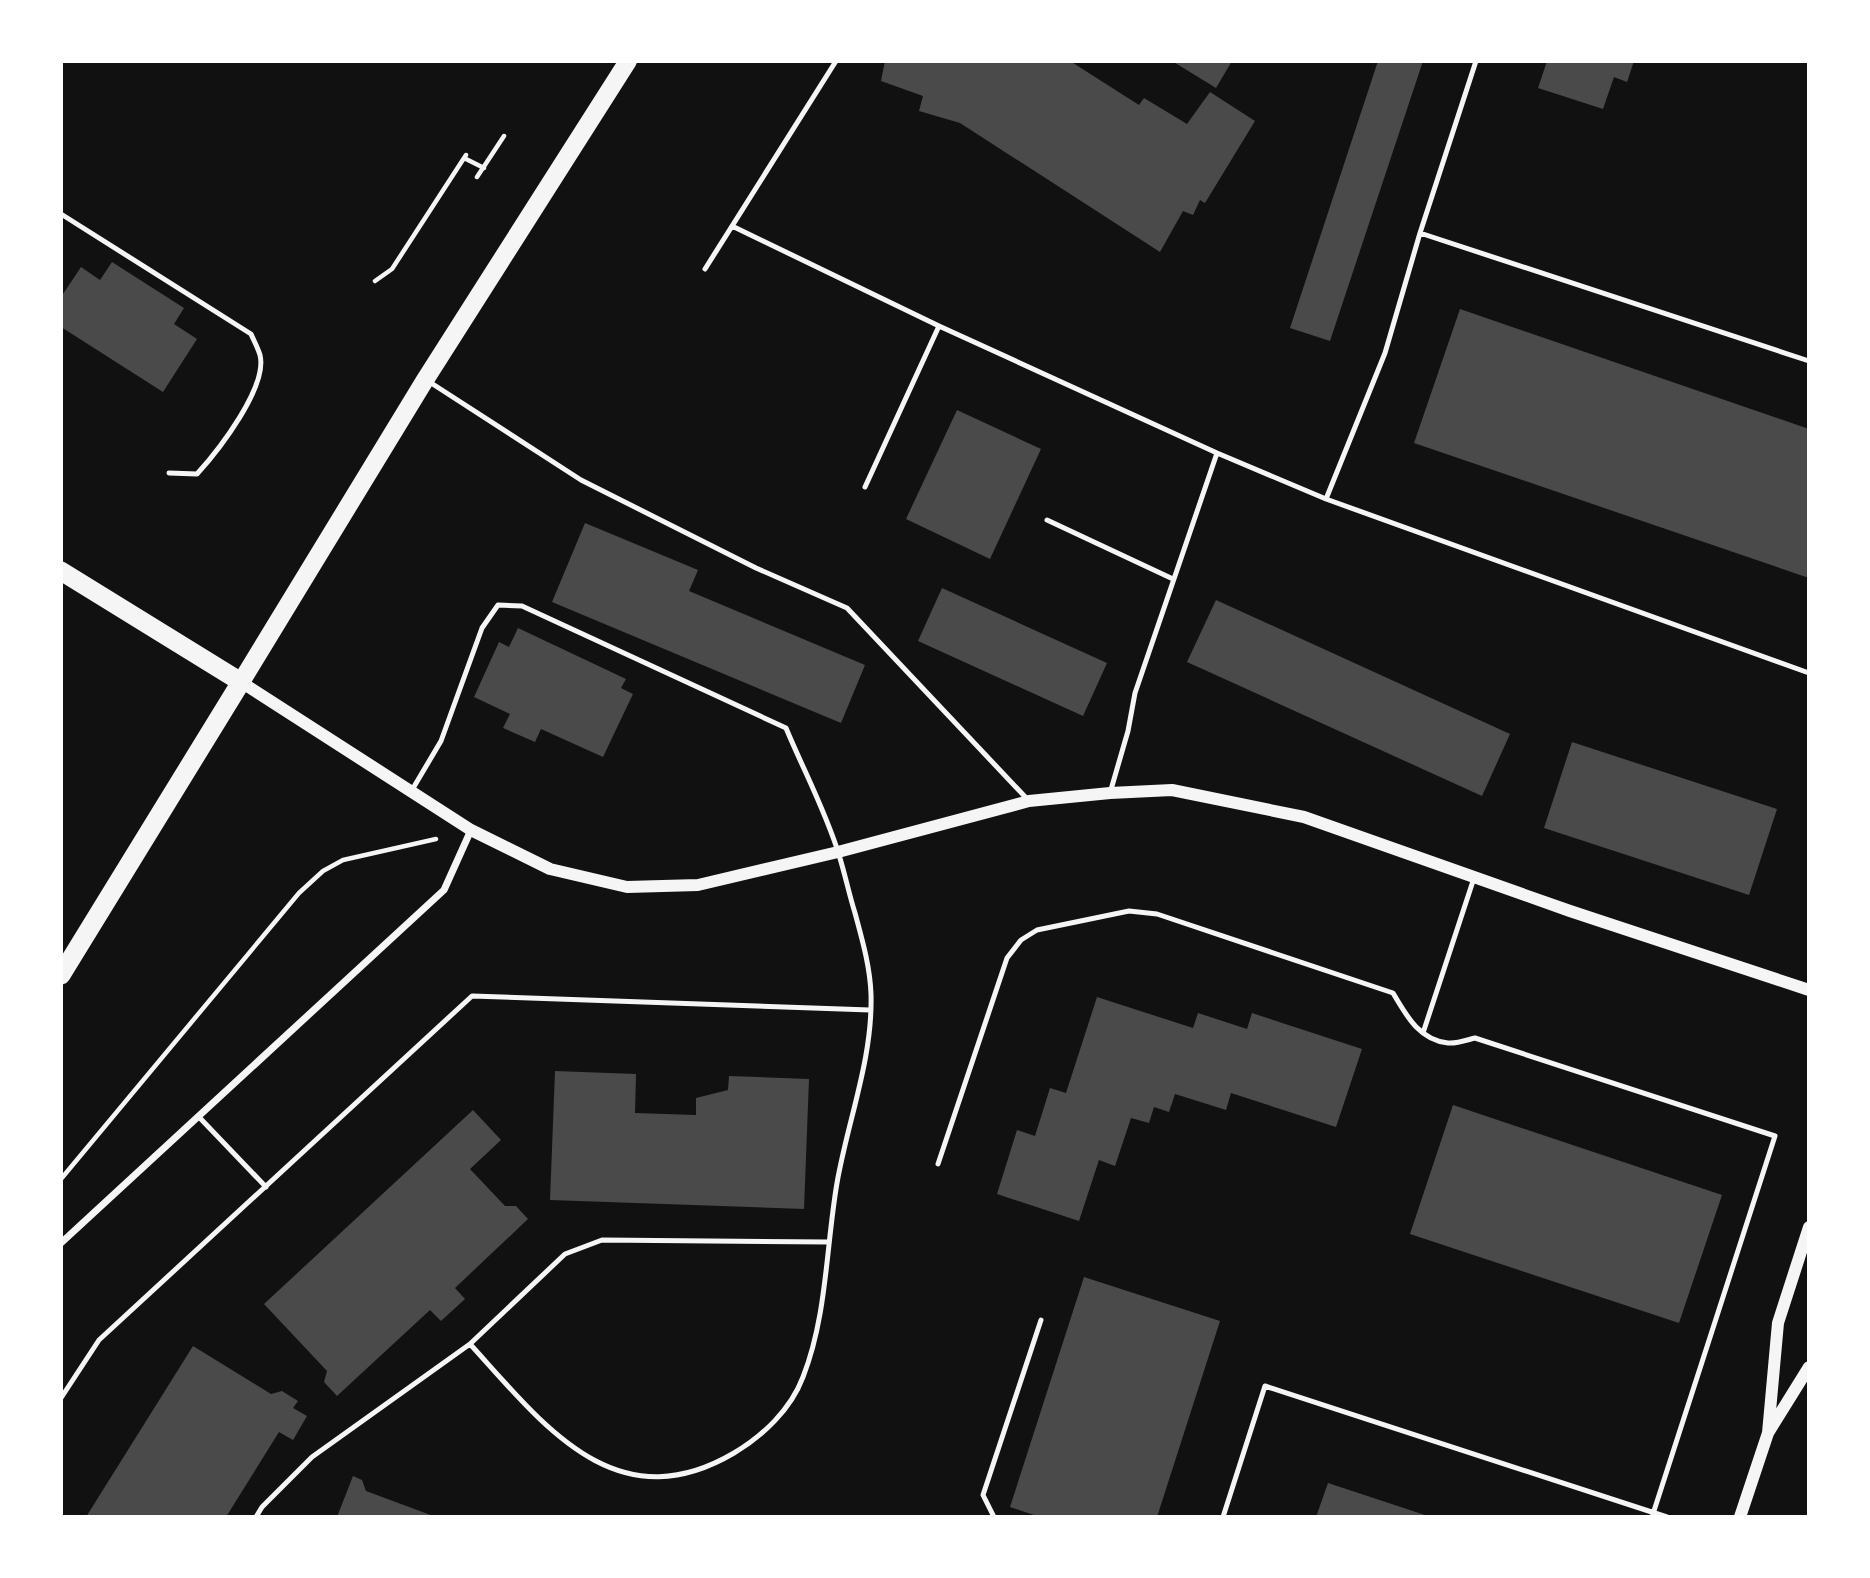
<svg xmlns="http://www.w3.org/2000/svg" width="1870" height="1578" viewBox="0 0 1870 1578" font-family="'DejaVu Sans',sans-serif">
<rect width="100%" height="100%" fill="#111"/>
<!-- building -->
<path fill="#4a4a4a" d="M 885,61 L 1070,61 L 1139,105 L 1144,98 L 1187,124 L 1210,92 L 1255,121 L 1205,203 L 1200,200 L 1193,215 L 1183,211 L 1160,252 L 960,123 L 919,111 L 923,96 L 881,81 Z
M 1172,61 L 1232,61 L 1216,88 Z
M 1378,61 L 1423,61 L 1330,341 L 1290,328 Z
M 1547,61 L 1634,61 L 1627,82 L 1614,77 L 1603,109 L 1538,88 Z
M 112,262 L 184,308 L 174,324 L 197,339 L 163,392 L 61,327 L 61,297 L 81,267 L 100,280 Z
M 1460,309 L 1809,429 L 1809,578 L 1414,443 Z
M 957,410 L 1041,449 L 990,559 L 906,519 Z
M 585,523 L 698,570 L 689,591 L 865,665 L 841,723 L 552,602 Z
M 942,588 L 1107,663 L 1083,716 L 918,641 Z
M 1216,600 L 1510,734 L 1482,796 L 1187,662 Z
M 518,628 L 626,679 L 621,688 L 633,694 L 603,757 L 541,729 L 535,742 L 503,728 L 510,714 L 474,697 L 499,642 L 509,647 Z
M 1572,742 L 1777,809 L 1749,895 L 1544,828 Z
M 1097,997 L 1193,1028 L 1198,1013 L 1247,1029 L 1252,1013 L 1362,1049 L 1336,1127 L 1231,1093 L 1226,1110 L 1175,1094 L 1169,1112 L 1154,1107 L 1149,1123 L 1131,1118 L 1115,1166 L 1099,1160 L 1079,1221 L 997,1194 L 1017,1130 L 1035,1136 L 1050,1088 L 1066,1093 Z
M 555,1071 L 636,1074 L 635,1113 L 696,1115 L 696,1098 L 728,1090 L 729,1076 L 809,1079 L 804,1209 L 550,1200 Z
M 1453,1105 L 1722,1195 L 1679,1323 L 1410,1234 Z
M 473,1110 L 501,1140 L 470,1169 L 505,1206 L 516,1206 L 528,1219 L 455,1288 L 465,1299 L 441,1321 L 430,1310 L 337,1396 L 324,1382 L 327,1371 L 264,1304 Z
M 1084,1277 L 1220,1321 L 1157,1517 L 1040,1517 L 1010,1507 Z
M 193,1346 L 271,1394 L 282,1391 L 298,1401 L 293,1408 L 307,1416 L 293,1440 L 279,1432 L 226,1517 L 86,1517 Z
M 353,1476 L 362,1480 L 366,1491 L 436,1517 L 337,1517 Z
M 1328,1483 L 1428,1516 L 1428,1517 L 1316,1517 Z"/>
<g fill="none" stroke-linecap="round" stroke-linejoin="round">
<!-- path -->
<path stroke="#f5f5f5" stroke-width="4.5" d="M 464,158 L 484,168
M 477,177 L 504,136
M 375,281 L 392,269 L 466,155
M 61,1179 L 299,893 L 323,871 L 343,860 L 436,839"/>
<!-- service -->
<path stroke="#f5f5f5" stroke-width="5" d="M 61,214 L 251,334 C 254,341 258,348 260,355 C 268,387 218,451 197,474 L 169,473
M 732,226 L 939,326 L 1217,453 L 1326,499 L 1809,673
M 1420,233 L 1809,361
M 705,269 L 836,61
M 428,381 L 581,480 L 756,568 L 847,608 L 1029,801
M 865,487 L 939,326
M 1326,499 L 1385,353 L 1420,233 L 1476,61
M 1047,520 L 1173,579
M 412,790 L 441,741 L 482,628 L 498,605 L 522,606 L 786,728 C 803,769 826,812 839,855 C 845,874 849,894 855,913 C 862,939 870,966 871,994 C 873,1058 848,1120 837,1183 C 826,1247 827,1316 803,1377 C 791,1409 763,1436 734,1453 C 615,1523 542,1423 470,1344
M 1110,793 L 1128,731 L 1135,693 L 1217,453
M 1423,1033 L 1474,878
M 198,1116 L 266,1187
M 938,1164 L 1007,958 L 1021,940 L 1037,930 L 1129,911 L 1157,914 L 1393,993 C 1406,1015 1419,1040 1448,1043 C 1456,1044 1467,1040 1475,1038 L 1775,1136 L 1652,1517
M 61,1398 L 99,1340 L 472,996 L 870,1010
M 256,1517 L 262,1507 L 312,1457 L 470,1344 L 565,1254 L 602,1240 L 829,1242
M 994,1517 L 983,1495 L 1041,1320
M 1223,1517 L 1265,1386 L 1667,1517"/>
<!-- minor -->
<path stroke="#f5f5f5" stroke-width="7" d="M 61,1243 L 444,890 L 471,830"/>
<!-- tertiary -->
<path stroke="#f5f5f5" stroke-width="12" d="M 241,682 L 471,830 L 550,869 L 627,887 L 698,885 L 838,852 L 1029,801 L 1110,793 L 1172,790 L 1304,817 L 1570,911 L 1809,990
M 1768,1433 L 1778,1323 L 1809,1227
M 1740,1517 L 1768,1433 L 1809,1367"/>
<!-- primary -->
<path stroke="#f5f5f5" stroke-width="18" d="M 241,682 L 425,380 L 628,61"/>
<!-- trunk -->
<path stroke="#f5f5f5" stroke-width="19" d="M 61,571 L 241,682 L 61,975"/>
</g>
<!-- border -->
<rect width="1870" height="1578" fill="none" stroke="#ffffff" stroke-width="126"/>
</svg>
